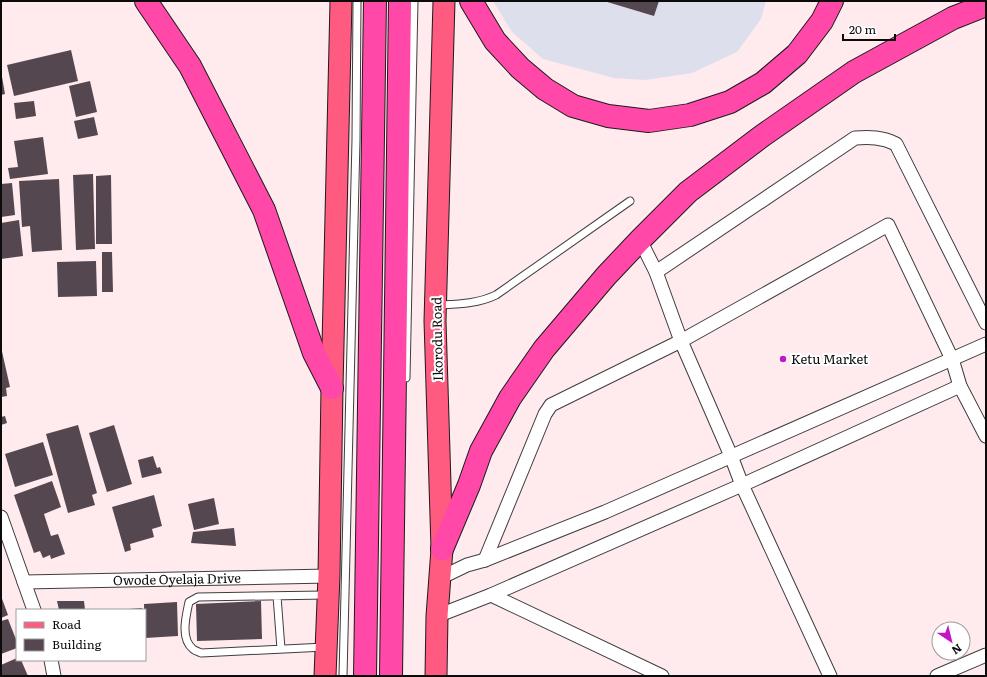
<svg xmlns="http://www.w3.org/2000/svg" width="987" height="677" viewBox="0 0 987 677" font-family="Literata,serif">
<rect width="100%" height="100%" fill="#ffeaee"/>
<!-- industrial -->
<path fill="#dedfec" d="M 493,1 L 766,1 L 761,19 L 737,52 L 692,73 L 645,80 L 614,78 L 543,59 L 512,32 Z"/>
<!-- building -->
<path fill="#55474f" d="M 604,1 L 659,1 L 654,16 Z
M 71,50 L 78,81 L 14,96 L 7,65 Z
M 1,71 L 5,94 L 1,95 Z
M 90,81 L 97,112 L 76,117 L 69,86 Z
M 34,101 L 36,116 L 16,119 L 14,103 Z
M 94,117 L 98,135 L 78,139 L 74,121 Z
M 43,137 L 48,174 L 10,179 L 8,168 L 18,167 L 14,141 Z
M 93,174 L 95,249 L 76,250 L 73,175 Z
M 111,175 L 112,244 L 96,244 L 96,176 Z
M 59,179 L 62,250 L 32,252 L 30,226 L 22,227 L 19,181 Z
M 12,183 L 15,215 L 1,217 L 1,184 Z
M 19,220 L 23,256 L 1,259 L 1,223 Z
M 102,252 L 112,252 L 113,292 L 102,292 Z
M 96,261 L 97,296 L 58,297 L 57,262 Z
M 1,347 L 10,387 L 6,388 L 7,396 L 1,397 Z
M 5,416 L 7,423 L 1,425 L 1,417 Z
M 78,425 L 97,493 L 92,495 L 95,505 L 68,513 L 46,434 Z
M 114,425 L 132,484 L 107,492 L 89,433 Z
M 43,442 L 53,475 L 15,487 L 5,454 Z
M 153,456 L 157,468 L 160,467 L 162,473 L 142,478 L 138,460 Z
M 52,481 L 61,507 L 44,514 L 51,536 L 58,534 L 65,554 L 51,559 L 50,555 L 43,558 L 40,551 L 34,553 L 14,495 Z
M 154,495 L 162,526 L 152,529 L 154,537 L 130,544 L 131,550 L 125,552 L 112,507 Z
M 214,498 L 219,524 L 194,530 L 188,504 Z
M 234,528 L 236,546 L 191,543 L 193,532 Z
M 1,596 L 8,615 L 1,618 Z
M 57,601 L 84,601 L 85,610 L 59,610 Z
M 261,601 L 262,639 L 197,641 L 196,604 Z
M 177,602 L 178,636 L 145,638 L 144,604 Z
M 142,608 L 142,610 L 129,610 L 129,609 Z
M 8,619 L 17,642 L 17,648 L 1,654 L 1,621 Z
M 17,658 L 17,660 L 21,660 L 28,676 L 1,676 L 1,665 Z"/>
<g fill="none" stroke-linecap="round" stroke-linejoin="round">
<defs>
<path id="lane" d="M 438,305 C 458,304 477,304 496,295 L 630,201
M 406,378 L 414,1
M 277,596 L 281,649
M 325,647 L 201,653 C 199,652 195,651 193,649 C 180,639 186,616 189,602 L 198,597 L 326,595
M 343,676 L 356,140 L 357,1"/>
<g id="street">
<path d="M 640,240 L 656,272 L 855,138 C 870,137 882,137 896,144 L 986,323"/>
<path d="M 656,272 L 681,341 L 888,225 L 952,359 L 960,386 L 986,436"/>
<path d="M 1,517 L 34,610"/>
<path d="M 485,560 L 545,414 L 551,405 L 681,341 L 731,456 L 742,485 L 830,676"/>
<path d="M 440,578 L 467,565 L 485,560 L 605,512 L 986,344"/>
<path id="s1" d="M 24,582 L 329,576"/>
<path d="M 491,595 L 662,676"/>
<path d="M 437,616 L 491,595 L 742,485 L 960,386"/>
<path d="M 51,660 L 54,676"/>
<path d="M 937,676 L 986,655"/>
</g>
<path id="primary" d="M 325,676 L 329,576 L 332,388 L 341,1
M 436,676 L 437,616 L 442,549 L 435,321 L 444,1"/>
<path id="highway" d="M 146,1 L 190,66 L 264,210 L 314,353 L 332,388
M 471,1 L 495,41 L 520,68 L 545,89 L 573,106 L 608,116 L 649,121 L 690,115 L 730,102 L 763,83 L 797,54 L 822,21 L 832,1
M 442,549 L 469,485 L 481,451 L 510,398 L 544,349 L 606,276 L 640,240 L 688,192 L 762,136 L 854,72 L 953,18 L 986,5
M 365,676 L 375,1
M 391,676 L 400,1"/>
</defs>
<!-- lane casing -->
<use href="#lane" stroke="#3e3e3e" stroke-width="9"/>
<!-- street casing -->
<use href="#street" stroke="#3e3e3e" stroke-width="15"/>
<!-- primary casing -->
<use href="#primary" stroke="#1c1c1c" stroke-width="23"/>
<!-- highway casing -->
<use href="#highway" stroke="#1c1c1c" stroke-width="24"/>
<!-- lane -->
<use href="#lane" stroke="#fff" stroke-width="7"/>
<!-- street -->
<use href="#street" stroke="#fff" stroke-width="13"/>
<!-- primary -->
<use href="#primary" stroke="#ff5a7f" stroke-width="21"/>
<!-- highway -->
<use href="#highway" stroke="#ff48a8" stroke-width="22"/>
</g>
<!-- markers -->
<circle fill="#c217c7" stroke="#fff" stroke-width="1.5" cx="783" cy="359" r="4"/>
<g text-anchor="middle" stroke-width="4" stroke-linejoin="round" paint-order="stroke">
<!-- street labels -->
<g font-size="13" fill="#0b0b0b" stroke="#fff">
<text transform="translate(437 339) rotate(-91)" y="5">Ikorodu Road</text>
<text dy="5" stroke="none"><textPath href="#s1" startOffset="153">Owode Oyelaja Drive</textPath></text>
</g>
<!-- poi labels -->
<g font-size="13" fill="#0b0b0b" stroke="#fff" text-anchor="start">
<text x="791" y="364">Ketu Market</text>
</g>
</g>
<!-- border -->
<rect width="987" height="677" fill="none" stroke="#0b0b0b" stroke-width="4"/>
<!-- legend -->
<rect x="16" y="609" width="130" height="52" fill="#ffffff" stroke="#9d9d9d"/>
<rect x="24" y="622" width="20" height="6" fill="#ff5a7f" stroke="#9d9d9d"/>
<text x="52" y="629" font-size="12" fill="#0b0b0b">Road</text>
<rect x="24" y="639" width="20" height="12" fill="#55474f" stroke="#9d9d9d"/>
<text x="52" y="649" font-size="12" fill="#0b0b0b">Building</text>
<!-- north arrow -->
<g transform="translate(951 641) rotate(145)"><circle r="19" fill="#ffffff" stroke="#9d9d9d"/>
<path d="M0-3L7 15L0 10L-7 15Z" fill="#c217c7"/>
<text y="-6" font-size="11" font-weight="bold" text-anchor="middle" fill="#0b0b0b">N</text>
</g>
<!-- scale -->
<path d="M843 34v6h52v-6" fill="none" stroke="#0b0b0b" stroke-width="2"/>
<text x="849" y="34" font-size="12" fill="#0b0b0b" stroke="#ffffff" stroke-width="3" paint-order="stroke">20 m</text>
</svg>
